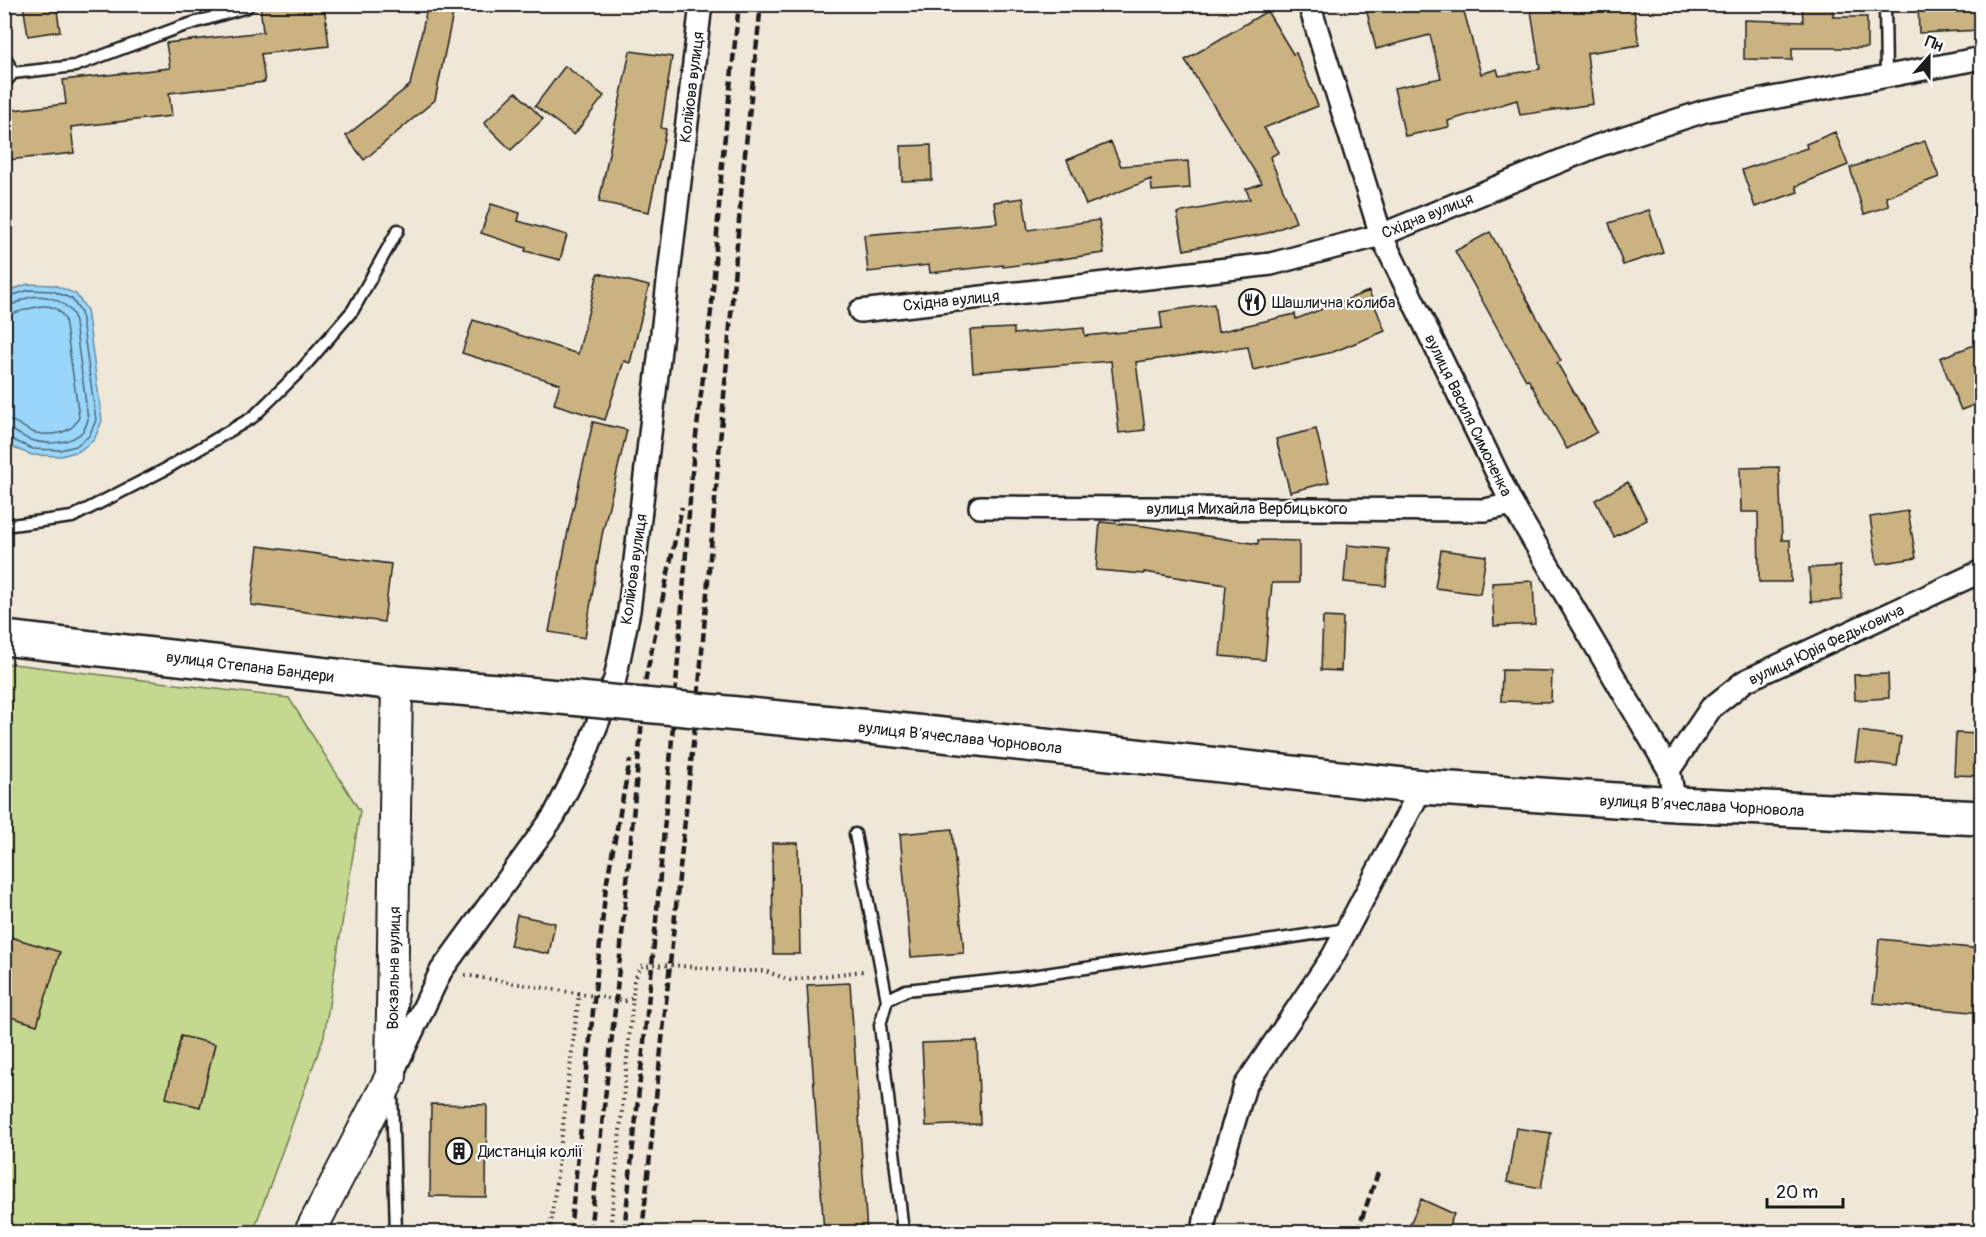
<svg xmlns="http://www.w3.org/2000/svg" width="1986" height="1237" viewBox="0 0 1986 1237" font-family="Pangolin,sans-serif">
<rect width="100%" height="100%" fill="#efe8d9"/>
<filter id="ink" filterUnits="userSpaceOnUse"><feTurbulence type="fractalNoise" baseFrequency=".0167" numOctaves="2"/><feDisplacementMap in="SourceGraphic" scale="12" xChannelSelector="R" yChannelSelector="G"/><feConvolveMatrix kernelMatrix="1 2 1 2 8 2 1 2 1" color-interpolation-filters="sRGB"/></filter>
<g filter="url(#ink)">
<!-- green -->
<path fill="#c4d98f" stroke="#707a56" stroke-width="1.5" d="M 5,663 L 289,698 L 360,811 L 324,1036 L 253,1232 L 5,1232 Z"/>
<!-- water -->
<path fill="#99d6fa" stroke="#678ca1" stroke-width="1.5" d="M 28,284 L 54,285 L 76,294 L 87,310 L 102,421 L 94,440 L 79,451 L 61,456 L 32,455 L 11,447 L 5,440 L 5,295 L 8,291 Z"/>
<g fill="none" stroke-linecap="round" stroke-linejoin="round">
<!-- shore -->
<path stroke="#4e6675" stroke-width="1.5" d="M 4,298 L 29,290 L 53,291 L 72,299 L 81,313 L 96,420 L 89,436 L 76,446 L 60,450 L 33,449 L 4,436
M 4,306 C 13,306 19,301 27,298 C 45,293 65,300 74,316 L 88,419 C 87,423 85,429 82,432 C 71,444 45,445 31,440 C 21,437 15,429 4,429
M 4,315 C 24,314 51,293 65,319 L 79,417 C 73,434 52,436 36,433 C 24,430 18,420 4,420"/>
</g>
<!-- building -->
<path fill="#cab281" stroke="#1c1c1c" stroke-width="1.5" d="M 23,4 L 56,4 L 60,31 L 28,36 Z
M 260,4 L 324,4 L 329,46 L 261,54 L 265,82 L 169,93 L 172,116 L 71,127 L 74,153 L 8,160 L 4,111 L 66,104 L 63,80 L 170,68 L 166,43 L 263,32 Z
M 428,4 L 455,4 L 435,100 L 364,160 L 346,136 L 410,85 Z
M 1381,4 L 1411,4 L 1413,10 L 1433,4 L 1462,4 L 1481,74 L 1497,69 L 1499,76 L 1540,69 L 1530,4 L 1633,4 L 1639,45 L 1587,53 L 1593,104 L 1520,115 L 1517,100 L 1448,121 L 1449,127 L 1405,136 L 1394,88 L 1441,78 L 1430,35 L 1376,49 L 1366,8 Z
M 1802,4 L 1833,4 L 1833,17 L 1867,17 L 1867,48 L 1792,48 L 1792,60 L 1744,59 L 1744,20 L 1803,22 Z
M 1918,4 L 1982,4 L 1982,30 L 1919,33 Z
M 1267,11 L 1293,54 L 1296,53 L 1318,106 L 1264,128 L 1279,152 L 1270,157 L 1296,222 L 1268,233 L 1184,250 L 1177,213 L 1250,199 L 1246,189 L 1262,183 L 1185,60 Z
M 630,51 L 672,57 L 661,128 L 666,129 L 649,212 L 599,202 Z
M 565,66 L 604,96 L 574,135 L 535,106 Z
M 516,92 L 543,119 L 511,150 L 484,123 Z
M 1835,132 L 1848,165 L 1796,186 L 1798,192 L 1755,207 L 1742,170 L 1807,148 L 1806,144 Z
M 1925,141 L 1939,177 L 1886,197 L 1889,206 L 1864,214 L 1850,168 Z
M 1111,142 L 1121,166 L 1188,161 L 1190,188 L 1152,191 L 1151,179 L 1086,205 L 1067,160 Z
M 931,145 L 932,180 L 902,181 L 901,146 Z
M 1023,198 L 1028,230 L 1099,220 L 1104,253 L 1003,267 L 1003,265 L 930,273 L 929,265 L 868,272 L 864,235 L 997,223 L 994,202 Z
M 491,204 L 520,213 L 518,221 L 567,235 L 560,260 L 525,251 L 526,248 L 481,233 Z
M 1649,210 L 1663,252 L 1623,265 L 1609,223 Z
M 1490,232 L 1561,361 L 1557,363 L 1597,432 L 1567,449 L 1528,379 L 1526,380 L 1455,251 Z
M 598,273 L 649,286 L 630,363 L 624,361 L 605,420 L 554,404 L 560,384 L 462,353 L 473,320 L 578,354 Z
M 1369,291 L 1385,331 L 1333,352 L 1253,370 L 1248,347 L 1136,362 L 1145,430 L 1119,433 L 1111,361 L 973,372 L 970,330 L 1014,328 L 1014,334 L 1084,328 L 1085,336 L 1162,328 L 1160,312 L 1214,304 L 1218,332 L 1295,314 L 1296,319 Z
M 1982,342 L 1982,402 L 1961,410 L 1940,358 Z
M 593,422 L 627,430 L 602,535 L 585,638 L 549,632 L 568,531 Z
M 1316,429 L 1329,482 L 1290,492 L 1276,439 Z
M 1779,467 L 1782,540 L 1790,540 L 1791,582 L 1759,582 L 1758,512 L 1741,512 L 1740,468 Z
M 1628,482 L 1647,520 L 1614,537 L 1595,500 Z
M 1908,511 L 1916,558 L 1877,564 L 1870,517 Z
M 1100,522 L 1144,526 L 1258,544 L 1258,540 L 1299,541 L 1299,583 L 1272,583 L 1265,660 L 1220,656 L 1226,585 L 1144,572 L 1144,574 L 1096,570 Z
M 1347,545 L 1389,549 L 1386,586 L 1344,582 Z
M 258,546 L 391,564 L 384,622 L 251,605 Z
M 1441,550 L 1486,556 L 1480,594 L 1435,588 Z
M 1840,566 L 1842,600 L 1811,602 L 1809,568 Z
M 1533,581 L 1535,624 L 1494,626 L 1492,583 Z
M 1323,617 L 1343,618 L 1341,671 L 1321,670 Z
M 1502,670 L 1552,671 L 1551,702 L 1501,701 Z
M 1888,674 L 1889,698 L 1855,700 L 1854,675 Z
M 1859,731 L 1901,737 L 1897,766 L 1855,761 Z
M 1956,733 L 1982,734 L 1982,776 L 1954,775 Z
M 952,829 L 964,953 L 911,957 L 900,834 Z
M 772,843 L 798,843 L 800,954 L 773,954 Z
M 517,915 L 555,923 L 549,954 L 510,946 Z
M 4,935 L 60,952 L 37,1025 L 4,1015 Z
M 1879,939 L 1982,949 L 1982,1013 L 1873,1003 Z
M 850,983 L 867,1233 L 824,1233 L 807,985 Z
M 181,1036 L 215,1044 L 200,1107 L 166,1098 Z
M 977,1041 L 980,1124 L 926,1126 L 922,1043 Z
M 431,1104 L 487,1105 L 486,1197 L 430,1196 Z
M 1516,1128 L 1551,1133 L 1541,1188 L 1507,1182 Z
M 1421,1199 L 1454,1214 L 1446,1233 L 1406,1233 Z"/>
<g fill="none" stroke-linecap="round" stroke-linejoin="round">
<defs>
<path id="lane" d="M 1885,4 L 1886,77
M 4,55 L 13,73 L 75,66 L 180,27 L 247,7 L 249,4
M 4,84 L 13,73
M 4,526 L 72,517 L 164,470 L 253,417 L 302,369 L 353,310 L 398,230
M 855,834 L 887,1000
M 392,1094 L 396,1232
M 903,1232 L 880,1025 L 887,1000 L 906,990 L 1019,978 L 1347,929"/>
<path id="street" d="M 1309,4 L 1381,235 L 1512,504 L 1669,770 L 1675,804
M 860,311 L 1271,264 L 1381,235 L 1597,146 L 1705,111 L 1982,58
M 980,507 L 1485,510 L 1512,504
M 1669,770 L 1711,708 L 1745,681 L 1982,571
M 394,1070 L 441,971 L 554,816 L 585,755 L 615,679 L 629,611 L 701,4
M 1203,1232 L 1206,1214 L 1245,1086 L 1333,956 L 1422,787"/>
<path id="secondary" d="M 310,1232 L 391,1076 L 397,683"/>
<path id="primary" d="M 4,638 L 397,683 L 496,691
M 832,723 L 1422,787 L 1675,804 L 1982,818"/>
</defs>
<!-- lane casing -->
<use href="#lane" stroke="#1c1c1c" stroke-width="15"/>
<!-- street casing -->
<use href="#street" stroke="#1c1c1c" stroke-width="26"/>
<!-- secondary casing -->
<use href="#secondary" stroke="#1c1c1c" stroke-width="34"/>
<!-- primary casing -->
<use href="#primary" stroke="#1c1c1c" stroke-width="38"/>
<!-- path -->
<path stroke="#1c1c1c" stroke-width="4" stroke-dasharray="1.5 4.5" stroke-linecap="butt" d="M 465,975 L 625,1001 L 633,997 L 634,981 L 641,966 L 671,965 L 736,971 L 765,971 L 790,980 L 863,971
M 550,1232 L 579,994
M 610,1232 L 633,998"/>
<!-- lane -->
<use href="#lane" stroke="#fff" stroke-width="10"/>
<!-- street -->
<use href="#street" stroke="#fff" stroke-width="21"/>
<!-- secondary -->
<use href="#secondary" stroke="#fff" stroke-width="30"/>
<!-- primary -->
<use href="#primary" stroke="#fff" stroke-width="33"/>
<!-- rail -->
<path stroke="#1c1c1c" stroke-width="4.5" stroke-dasharray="9 4.5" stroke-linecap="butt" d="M 570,1232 L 606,886 L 630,760
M 590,1232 L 616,1000 L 646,677 L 682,507
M 624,1232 L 652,966 L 671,751 L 693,460 L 712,303 L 722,164 L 739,4
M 642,1232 L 699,686 L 744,163 L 761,4
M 1357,1232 L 1378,1173"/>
<defs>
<path id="primary-bridge" d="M 496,691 L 832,723"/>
</defs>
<!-- primary-bridge casing -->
<use href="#primary-bridge" stroke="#1c1c1c" stroke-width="38" stroke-linecap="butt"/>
<!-- primary-bridge -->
<use href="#primary-bridge" stroke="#fff" stroke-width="33"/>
</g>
</g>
<!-- icons -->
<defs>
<symbol id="restaurant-ring" viewBox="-11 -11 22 22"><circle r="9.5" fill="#fff" stroke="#1c1c1c" stroke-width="1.5"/><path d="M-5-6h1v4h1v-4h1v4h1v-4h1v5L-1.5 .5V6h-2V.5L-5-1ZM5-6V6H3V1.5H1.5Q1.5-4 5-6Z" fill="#1c1c1c"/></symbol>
<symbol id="building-ring" viewBox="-11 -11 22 22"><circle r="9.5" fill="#fff" stroke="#1c1c1c" stroke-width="1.5"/><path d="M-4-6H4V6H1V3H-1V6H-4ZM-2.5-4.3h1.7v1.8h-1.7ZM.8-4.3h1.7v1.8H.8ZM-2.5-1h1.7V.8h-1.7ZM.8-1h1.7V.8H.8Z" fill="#1c1c1c"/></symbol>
</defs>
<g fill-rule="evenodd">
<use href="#restaurant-ring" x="1237" y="287" width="30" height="30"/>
<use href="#building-ring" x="444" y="1136" width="30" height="30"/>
</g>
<g text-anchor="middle" stroke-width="4.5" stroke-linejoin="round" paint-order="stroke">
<!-- street labels -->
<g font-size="16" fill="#1c1c1c" stroke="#fff">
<text transform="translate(691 87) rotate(-83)" y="6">Колійова вулиця</text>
<text transform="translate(1427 215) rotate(-22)" y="6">Східна вулиця</text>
<text transform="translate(951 300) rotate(-6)" y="6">Східна вулиця</text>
<text transform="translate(1469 415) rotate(64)" y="6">вулиця Василя Симоненка</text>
<text x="1247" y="514">вулиця Михайла Вербицького</text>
<text transform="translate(633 569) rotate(-82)" y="6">Колійова вулиця</text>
<text transform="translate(1826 644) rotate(-25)" y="6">вулиця Юрія Федьковича</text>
<text transform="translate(250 666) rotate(7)" y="6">вулиця Степана Бандери</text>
<text transform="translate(960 737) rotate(6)" y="6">вулиця Вʼячеслава Чорновола</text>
<text transform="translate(1702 805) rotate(3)" y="6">вулиця Вʼячеслава Чорновола</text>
<text transform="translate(393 968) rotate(-89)" y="6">Вокзальна вулиця</text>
</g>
<!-- poi labels -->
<g font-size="16" fill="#1c1c1c" stroke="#fff" text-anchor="start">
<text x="1272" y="308">Шашлична колиба</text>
<text x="478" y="1157">Дистанція колії</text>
</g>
</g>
<!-- margin -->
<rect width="1986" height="1237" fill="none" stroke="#fff" stroke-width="24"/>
<rect x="12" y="12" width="1962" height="1213" fill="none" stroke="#1c1c1c" stroke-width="2" filter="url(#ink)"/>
<!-- north arrow -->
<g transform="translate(1929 57) rotate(21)" stroke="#ffffff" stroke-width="4.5" paint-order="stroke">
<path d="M0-4.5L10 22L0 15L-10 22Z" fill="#1c1c1c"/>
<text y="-9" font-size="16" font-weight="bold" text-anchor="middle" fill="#1c1c1c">Пн</text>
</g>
<!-- scale -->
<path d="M1767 1198v9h76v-9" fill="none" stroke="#1c1c1c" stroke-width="3"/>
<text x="1776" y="1198" font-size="18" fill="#1c1c1c" stroke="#ffffff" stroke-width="4.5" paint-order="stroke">20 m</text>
</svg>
